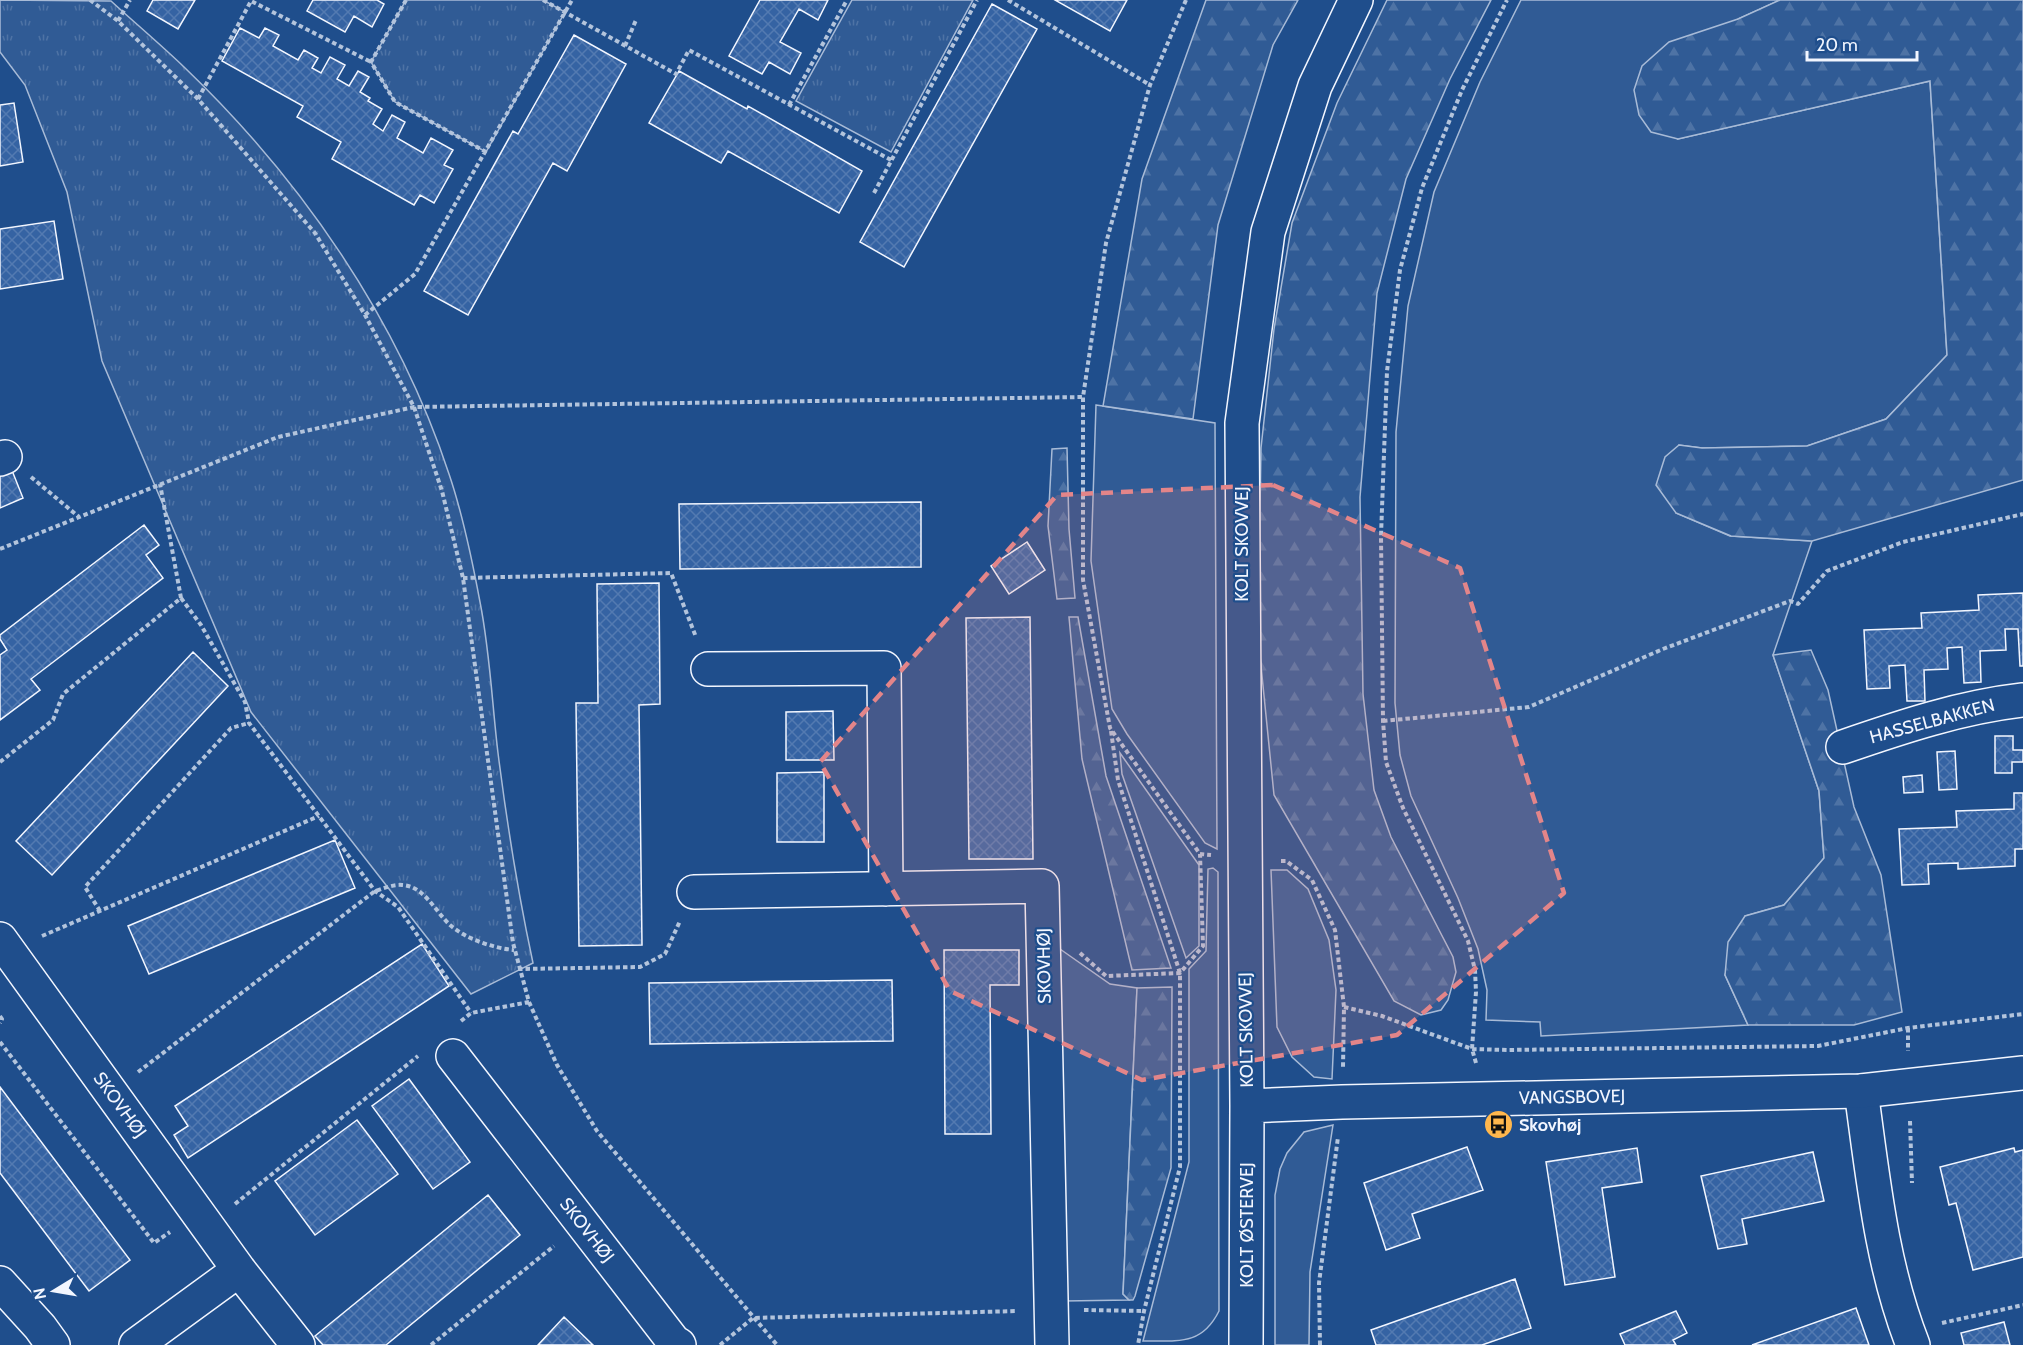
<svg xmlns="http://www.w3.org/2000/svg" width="2023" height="1345" viewBox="0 0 2023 1345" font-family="Cabin,sans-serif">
<defs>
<pattern id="forest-firs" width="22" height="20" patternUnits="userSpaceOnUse" patternTransform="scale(1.5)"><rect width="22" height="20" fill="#305b95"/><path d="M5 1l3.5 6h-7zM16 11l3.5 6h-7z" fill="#4e73a5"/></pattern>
<pattern id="park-tufts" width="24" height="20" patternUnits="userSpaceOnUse" patternTransform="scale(1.5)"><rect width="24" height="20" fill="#305b95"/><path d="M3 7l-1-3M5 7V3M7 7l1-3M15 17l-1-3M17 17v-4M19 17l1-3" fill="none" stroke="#4e73a5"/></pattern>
<pattern id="building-cross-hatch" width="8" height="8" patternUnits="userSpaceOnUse" patternTransform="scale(1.5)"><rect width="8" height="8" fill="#3563a3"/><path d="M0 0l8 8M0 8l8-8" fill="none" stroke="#537ab1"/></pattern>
</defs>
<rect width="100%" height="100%" fill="#1f4e8c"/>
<!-- green -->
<path fill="#305b95" stroke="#a8bbd7" stroke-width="1.5" d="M 1521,0 L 1780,0 L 1738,19 L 1678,139 L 1930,81 L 1947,355 L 1886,419 L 1807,446 L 1702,448 L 1679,445 L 1676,513 L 1730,536 L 1812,541 L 1773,655 L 1819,791 L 1824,858 L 1784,905 L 1745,916 L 1725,975 L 1748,1025 L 1541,1036 L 1540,1022 L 1486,1020 L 1487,990 L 1478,949 L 1458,898 L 1411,796 L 1400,755 L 1395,703 L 1396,432 L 1408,306 L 1434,192 L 1480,82 Z
M 1096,405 L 1215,423 L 1217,849 L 1205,843 L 1127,734 L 1112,709 L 1091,561 Z
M 1120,753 L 1199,865 L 1199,946 L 1186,958 L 1122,774 Z
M 1213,868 L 1218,872 L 1219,1311 C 1202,1345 1180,1341 1143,1341 L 1189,1162 L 1189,969 L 1206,951 L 1208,869 Z
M 1271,870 L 1287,870 L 1308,889 L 1329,940 L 1336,990 L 1332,1079 L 1314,1077 L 1292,1057 L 1277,1027 Z
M 1060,949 L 1110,984 L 1137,988 L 1123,1294 L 1129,1300 L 1064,1301 Z
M 1333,1125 L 1310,1272 L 1309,1345 L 1275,1345 L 1275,1195 L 1280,1169 L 1287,1153 L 1304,1132 Z"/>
<!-- forest -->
<path fill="url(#forest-firs)" stroke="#a8bbd7" stroke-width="1.5" d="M 1206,0 L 1298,0 L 1273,45 L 1218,225 L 1193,419 L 1103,406 L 1142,179 Z
M 1387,0 L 1491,0 L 1450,79 L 1406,179 L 1377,293 L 1360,497 L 1363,694 L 1374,790 L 1391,837 L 1453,957 L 1456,972 L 1448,1000 L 1441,1010 L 1421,1015 L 1394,1001 L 1274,795 L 1258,636 L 1261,448 L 1274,329 L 1292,223 L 1337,103 Z
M 1780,0 L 2023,0 L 2023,480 L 1812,541 L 1731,536 L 1676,513 L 1656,485 L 1665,457 L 1679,445 L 1702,448 L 1807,446 L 1886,419 L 1947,355 L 1930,81 L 1678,139 L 1651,132 L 1639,115 L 1634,90 L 1642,66 L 1669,42 L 1738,19 Z
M 1067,448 L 1069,529 L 1075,598 L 1057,599 L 1048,526 L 1052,449 Z
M 1069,617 L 1078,617 L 1106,776 L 1171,968 L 1132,970 L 1082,759 Z
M 1811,650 L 1828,690 L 1854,807 L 1881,875 L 1902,1012 L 1854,1025 L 1748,1025 L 1725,975 L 1728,942 L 1745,916 L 1784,905 L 1824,858 L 1819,791 L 1773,655 Z
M 1172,987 L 1171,1168 L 1135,1296 L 1133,1300 L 1129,1300 L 1123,1294 L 1137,988 Z"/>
<!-- park -->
<path fill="url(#park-tufts)" stroke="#a8bbd7" stroke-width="1.5" d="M 0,0 L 111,1 C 135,23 160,44 184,67 C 301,179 398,319 449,474 C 463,515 472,559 480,602 C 490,652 492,703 498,753 C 507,824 518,893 533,963 L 471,994 L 251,712 L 102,361 L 67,192 L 25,85 L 0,52 Z
M 406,0 L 543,0 L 565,12 L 486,152 L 395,102 L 371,62 Z
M 852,0 L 973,0 L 891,152 L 796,101 Z"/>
<!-- building -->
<path fill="url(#building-cross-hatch)" stroke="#f2f6ff" stroke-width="1.5" d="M 153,0 L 195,0 L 178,29 L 147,11 Z
M 313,0 L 377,0 L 384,4 L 372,27 L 354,16 L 345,32 L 307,11 Z
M 760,0 L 828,0 L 818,20 L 799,9 L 780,42 L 801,53 L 790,74 L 769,62 L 762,74 L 729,56 Z
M 1055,0 L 1127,0 L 1110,31 Z
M 992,4 L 1037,29 L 904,267 L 860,242 Z
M 240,28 L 259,38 L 265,28 L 279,35 L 273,46 L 298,60 L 304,50 L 318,58 L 312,68 L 321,73 L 330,57 L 345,65 L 337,79 L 349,86 L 358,71 L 369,77 L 360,92 L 370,98 L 368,101 L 382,109 L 373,124 L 383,131 L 392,115 L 405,122 L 397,138 L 423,153 L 431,138 L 453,150 L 444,165 L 453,169 L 434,203 L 420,195 L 414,205 L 332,159 L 341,142 L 297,117 L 303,106 L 222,61 Z
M 574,35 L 626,64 L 567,171 L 553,163 L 468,315 L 424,291 L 513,131 L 518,134 Z
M 679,71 L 747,109 L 748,106 L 862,171 L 839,213 L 728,151 L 721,163 L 649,123 Z
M 14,103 L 23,162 L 0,166 L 0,105 Z
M 54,221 L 63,279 L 0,289 L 0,229 Z
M 11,468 L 23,498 L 0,508 L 0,473 Z
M 921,502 L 921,567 L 680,569 L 679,504 Z
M 144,525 L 159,545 L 146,555 L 163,578 L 31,679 L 40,690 L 0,720 L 0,655 L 7,650 L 0,639 L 0,635 Z
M 1027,542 L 1045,570 L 1009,594 L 991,566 Z
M 659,583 L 660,704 L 639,705 L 642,945 L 579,946 L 576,703 L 598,703 L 597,584 Z
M 2023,593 L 2023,666 L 2020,666 L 2018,629 L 2005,629 L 2006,650 L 1980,651 L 1981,682 L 1964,683 L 1962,647 L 1947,648 L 1948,669 L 1924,670 L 1925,701 L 1907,701 L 1905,665 L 1889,666 L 1890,688 L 1867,689 L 1864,630 L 1922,628 L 1921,613 L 1979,610 L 1978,595 Z
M 1030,617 L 1033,859 L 969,859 L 966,618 Z
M 193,652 L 228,686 L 52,875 L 16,841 Z
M 833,711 L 834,760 L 786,760 L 786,712 Z
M 1995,736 L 2013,736 L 2013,750 L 2023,750 L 2023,762 L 2012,762 L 2012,773 L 1995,773 Z
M 1955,751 L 1957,789 L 1939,790 L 1937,752 Z
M 824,772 L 824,842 L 777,842 L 777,773 Z
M 1922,775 L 1923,792 L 1904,793 L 1903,777 Z
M 2014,793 L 2023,793 L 2023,849 L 2015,849 L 2015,866 L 1958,869 L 1958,863 L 1928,864 L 1929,884 L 1902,885 L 1899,829 L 1957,827 L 1956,811 L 2014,809 Z
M 335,840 L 355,888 L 149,974 L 128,926 Z
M 422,944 L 449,986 L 188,1158 L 174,1135 L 188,1126 L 175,1106 Z
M 944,950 L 1019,950 L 1019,985 L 990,985 L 991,1134 L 945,1134 Z
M 892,980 L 893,1041 L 650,1044 L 649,983 Z
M 409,1079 L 470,1162 L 433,1189 L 372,1106 Z
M 0,1087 L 130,1260 L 89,1291 L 0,1173 Z
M 357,1120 L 398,1174 L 315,1235 L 275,1181 Z
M 1467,1147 L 1483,1190 L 1412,1214 L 1420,1238 L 1386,1250 L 1364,1183 Z
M 1637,1148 L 1642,1182 L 1602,1188 L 1615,1277 L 1565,1285 L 1546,1162 Z
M 2014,1148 L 2015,1152 L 2023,1150 L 2023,1257 L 1973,1270 L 1956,1203 L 1949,1205 L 1940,1167 Z
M 1813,1152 L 1824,1201 L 1742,1219 L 1747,1244 L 1718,1249 L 1701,1176 Z
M 488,1195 L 520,1235 L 386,1345 L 323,1345 L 315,1336 Z
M 1515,1279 L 1531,1328 L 1482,1345 L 1376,1345 L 1371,1330 Z
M 1856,1308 L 1869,1345 L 1752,1345 Z
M 1676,1311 L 1687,1333 L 1673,1340 L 1676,1345 L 1625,1345 L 1620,1334 Z
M 564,1317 L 593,1345 L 538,1345 Z
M 2004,1322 L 2010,1345 L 1964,1345 L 1961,1333 Z"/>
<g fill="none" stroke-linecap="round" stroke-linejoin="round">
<defs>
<path id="minor" d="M 0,459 L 5,457
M 708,669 L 884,668 L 886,889
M 1843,747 C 1901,727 1961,707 2023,700
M 694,892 L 1042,886 L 1052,1345
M 0,939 L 239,1270 L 298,1345
M 453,1056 L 674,1342 L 679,1345
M 1861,1091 C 1873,1177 1881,1264 1913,1345
M 0,1283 L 40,1327 L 53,1345
M 136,1345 L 239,1270"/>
<path id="tertiary" d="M 1247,1106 L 1342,1102 L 1861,1091 L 2023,1073
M 1246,1345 L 1247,1106 L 1242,423 L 1268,232 L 1315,86 L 1356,0"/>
</defs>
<!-- minor casing -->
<use href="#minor" stroke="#f2f6ff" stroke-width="36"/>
<!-- tertiary casing -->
<use href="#tertiary" stroke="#f2f6ff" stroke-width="36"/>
<!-- path -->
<path stroke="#b3c4dc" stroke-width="4" stroke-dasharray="4.5 3" stroke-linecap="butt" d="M 90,0 L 118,21 L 198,99 L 315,233 L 365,315 L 414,407 L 442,491 L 463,578 L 513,943 L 529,1002 L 557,1065 L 597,1131 L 777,1345
M 406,0 L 371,62 L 395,102 L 486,152
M 543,0 L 676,74 L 689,50 L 891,160
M 1008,0 L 1150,85
M 1186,0 L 1150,85 L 1106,243 L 1083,397 L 1083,580 L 1110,728 L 1200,854 L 1211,855
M 118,21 L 130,0
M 625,46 L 636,20
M 198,99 L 251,1 L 371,62
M 789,105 L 847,0
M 874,193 L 977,0
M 365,315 L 415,274 L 572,0
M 31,477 L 79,517
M 0,549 L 278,437 L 414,407 L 1083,397
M 463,578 L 671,573 L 696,637
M 181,598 L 201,625 L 245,702 L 249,723 L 375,891 L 398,907 L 471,1013
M 1383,721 L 1529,707 L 1663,649 L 1790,601 L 1798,604 L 1827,571 L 1903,542 L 2023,514
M 1111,731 L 1118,780 L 1180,973 L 1180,1167 L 1144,1311 L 1138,1345
M 0,762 L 53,720 L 63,694 L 181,598 L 160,484
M 1281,861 L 1286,861 L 1312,880 L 1335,930 L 1344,1007 L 1343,1067
M 100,911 L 85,887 L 231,728 L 249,723
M 42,936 L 319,816
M 1080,953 L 1106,976 L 1180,973 L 1203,946 L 1200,854
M 518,969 L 640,967 L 665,954 L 680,921
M 1344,1007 L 1382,1016 L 1472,1049 L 1507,1050 L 1818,1046 L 1908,1028 L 2023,1014
M 0,1016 L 2,1019 L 0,1023
M 461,1021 L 471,1013 L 529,1002
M 1908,1028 L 1908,1051
M 0,1042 L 154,1243 L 170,1232
M 1476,1063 L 1472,1049 L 1476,992 L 1475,970 L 1468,941 L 1403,808 L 1386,762 L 1383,721 L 1381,536 L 1387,371 L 1400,270 L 1422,188 L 1462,90 L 1507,0
M 138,1072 L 375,891 C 382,889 394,884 402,885 C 424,886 435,911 450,925 C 466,939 493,948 514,950
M 1910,1121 L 1912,1183
M 235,1204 L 418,1056
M 1084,1310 L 1144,1311
M 1942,1323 L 2023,1305
M 431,1345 L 554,1246
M 720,1345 L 753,1318 L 1017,1311
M 1320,1345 L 1319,1283 L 1338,1137"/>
<!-- minor -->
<use href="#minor" stroke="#1f4e8c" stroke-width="33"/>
<!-- tertiary -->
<use href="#tertiary" stroke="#1f4e8c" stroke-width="33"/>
</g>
<!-- marked area -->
<path fill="#e38589" fill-opacity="0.2" stroke="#e38589" stroke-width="4.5" stroke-dasharray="12 8" stroke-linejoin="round" d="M 1273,485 L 1460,568 L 1564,893 L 1397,1035 L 1142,1080 L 950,991 L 820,762 L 1057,495 Z"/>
<!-- icons -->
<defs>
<symbol id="bus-disc" viewBox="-11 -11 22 22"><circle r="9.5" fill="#ffb74d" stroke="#1f4e8c"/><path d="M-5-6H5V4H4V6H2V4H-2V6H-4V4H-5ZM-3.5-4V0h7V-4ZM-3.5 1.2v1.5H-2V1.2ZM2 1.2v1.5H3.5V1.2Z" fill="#111"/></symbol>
</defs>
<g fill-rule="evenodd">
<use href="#bus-disc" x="1482" y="1108" width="33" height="33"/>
</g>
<g text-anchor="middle" stroke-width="4.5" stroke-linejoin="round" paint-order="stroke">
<!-- street labels -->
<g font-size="18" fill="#f2f6ff" stroke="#1f4e8c">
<text transform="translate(1242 544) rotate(-90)" y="6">KOLT SKOVVEJ</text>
<text transform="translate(1932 721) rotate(-15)" y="6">HASSELBAKKEN</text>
<text transform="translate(1044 966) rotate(-91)" y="6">SKOVHØJ</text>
<text transform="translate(1246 1030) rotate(-91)" y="6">KOLT SKOVVEJ</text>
<text transform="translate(1572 1097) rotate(-1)" y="6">VANGSBOVEJ</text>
<text transform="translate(120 1105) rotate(54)" y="6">SKOVHØJ</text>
<text transform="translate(1247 1225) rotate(-90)" y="6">KOLT ØSTERVEJ</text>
<text transform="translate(587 1230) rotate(52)" y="6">SKOVHØJ</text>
</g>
<!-- poi labels -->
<g font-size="18" font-weight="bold" fill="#f2f6ff" stroke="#1f4e8c" text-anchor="start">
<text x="1519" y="1131">Skovhøj</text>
</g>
</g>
<!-- north arrow -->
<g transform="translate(54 1291) rotate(259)" stroke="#1f4e8c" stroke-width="4.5" paint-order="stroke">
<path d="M0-4.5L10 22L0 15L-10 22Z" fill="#f2f6ff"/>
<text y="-9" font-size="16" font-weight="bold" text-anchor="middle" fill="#f2f6ff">N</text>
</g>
<!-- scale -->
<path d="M1807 51v9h110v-9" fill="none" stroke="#f2f6ff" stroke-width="3"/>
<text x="1816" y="51" font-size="18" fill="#f2f6ff" stroke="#1f4e8c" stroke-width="4.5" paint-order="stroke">20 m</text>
</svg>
